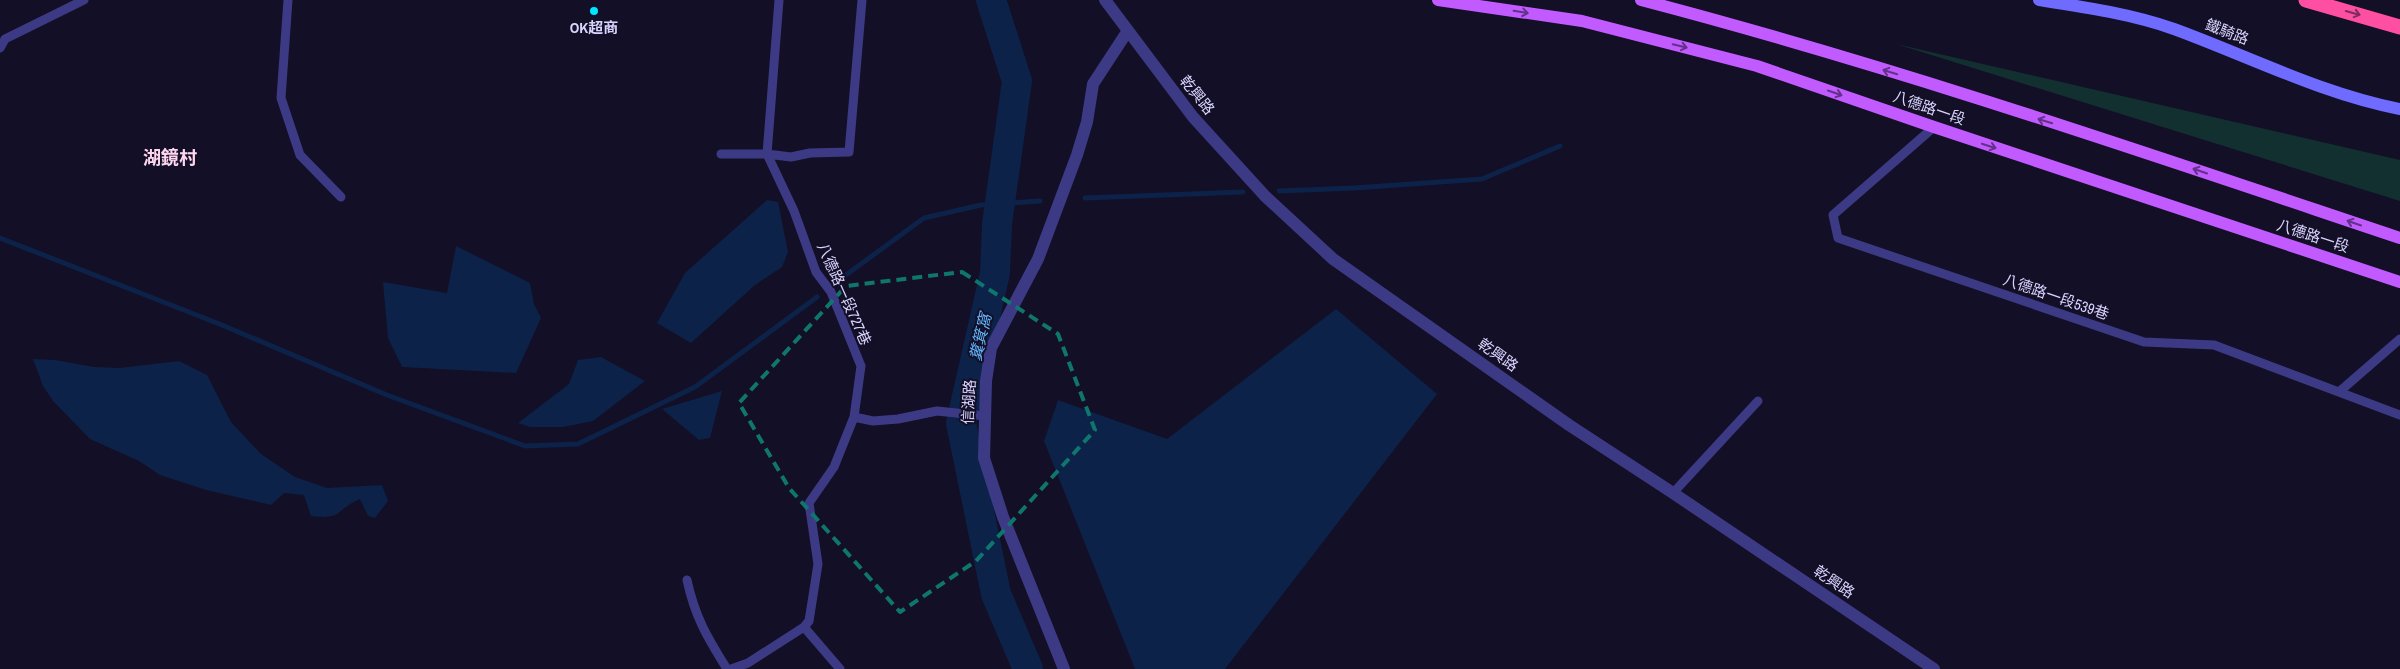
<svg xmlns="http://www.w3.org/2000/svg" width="2400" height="669" viewBox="0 0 2400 669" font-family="'Archivo Narrow','Noto Sans TC',sans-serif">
<rect width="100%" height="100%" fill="#130f26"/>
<!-- green -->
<path fill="#12302f" d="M 1896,44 L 2400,160 L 2400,201 Z"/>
<!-- water -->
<path fill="#0c2248" d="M 767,200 L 778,202 L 788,252 L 782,267 L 755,285 L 691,343 L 657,323 L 685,273 Z
M 456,246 L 530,283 L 534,304 L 541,318 L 516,373 L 402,367 L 388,338 L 383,282 L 447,293 Z
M 1336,309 L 1437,394 L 1225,669 L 1135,669 L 1044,441 L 1058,400 L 1167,439 Z
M 601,357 L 645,381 L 593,421 L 563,427 L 530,427 L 518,423 L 569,384 L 578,360 Z
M 33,359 L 55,360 L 94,367 L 119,368 L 179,361 L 207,375 L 231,422 L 261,454 L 295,477 L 327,488 L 382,485 L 388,501 L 375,518 L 368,516 L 360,499 C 334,510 344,520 311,516 L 304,495 L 284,493 L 271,505 L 206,490 L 160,475 L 139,461 L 90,439 L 53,401 L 43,386 Z
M 722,391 L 710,438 L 699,440 L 662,409 Z"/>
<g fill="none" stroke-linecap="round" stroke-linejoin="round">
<!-- stream -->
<path stroke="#0c2248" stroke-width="5" d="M 1279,191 L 1354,188 L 1482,179 L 1560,146
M 1085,198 L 1243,192
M 0,238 L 222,325 L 387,395 L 525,446 L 578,444 L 695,387 L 817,297
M 839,280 L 924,218 L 981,205 L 1040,201"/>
<!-- river -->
<path stroke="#0c2248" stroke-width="30" d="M 991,0 L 1017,81 L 997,224 L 995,273 L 961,423 L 996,594 L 1028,669"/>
<!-- lane -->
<path stroke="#3d3a85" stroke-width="9" d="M 288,0 L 281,98 L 300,155 L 341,197
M 0,48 L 5,39 L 84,0
M 1934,127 L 1833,215 L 1838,238 L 2144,342 L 2214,345 L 2400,415
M 721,154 L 767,154 L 791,157 L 810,153 L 849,152 L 862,0
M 2339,392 L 2400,339
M 854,417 L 873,421 L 898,419 L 937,411 L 985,416
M 1673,493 L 1758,401
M 687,580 C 695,617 707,637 727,669
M 804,627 L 840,669
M 731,669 L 748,663 L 804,627 L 809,621 L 818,564 L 809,503 L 834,467 L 854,417 L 861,366 L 831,292 L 816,272 L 794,211 L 767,154 L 779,0"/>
<!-- street -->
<path stroke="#3d3a85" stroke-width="12" d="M 1105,0 L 1193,117 L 1265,196 L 1333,259 L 1569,425 L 1673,493 L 1934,669
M 1064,669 L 1003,517 L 984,458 L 986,381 L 991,348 L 1038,259 L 1077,155 L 1087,122 L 1093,84 L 1127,32"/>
<!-- secondary -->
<path stroke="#6f6bff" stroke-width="12" d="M 2039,0 C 2084,7 2131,14 2174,29 C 2248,56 2322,94 2400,109"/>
<!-- primary -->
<path stroke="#c25bff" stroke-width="12" d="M 1438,0 L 1582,21 L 1757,66 L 1934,127 L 2400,282
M 1641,0 C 1897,67 2149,154 2400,238"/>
<!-- highway -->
<path stroke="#ff4fa3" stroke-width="15" d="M 2306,0 L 2400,27"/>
</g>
<!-- one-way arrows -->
<defs><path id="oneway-shaft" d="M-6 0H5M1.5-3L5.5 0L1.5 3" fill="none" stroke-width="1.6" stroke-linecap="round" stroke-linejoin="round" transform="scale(1.25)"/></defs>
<g stroke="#623188">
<use href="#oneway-shaft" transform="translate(1521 12) rotate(9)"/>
<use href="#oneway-shaft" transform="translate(1680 46) rotate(14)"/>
<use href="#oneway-shaft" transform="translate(1890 72) rotate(-163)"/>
<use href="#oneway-shaft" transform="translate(1835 93) rotate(19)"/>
<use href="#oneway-shaft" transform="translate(2045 121) rotate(-163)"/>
<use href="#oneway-shaft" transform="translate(1989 146) rotate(18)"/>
<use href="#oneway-shaft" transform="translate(2200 171) rotate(-161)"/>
<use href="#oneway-shaft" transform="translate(2354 223) rotate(-161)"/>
</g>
<use stroke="#7d2c5e" href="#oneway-shaft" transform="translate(2353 13) rotate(16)"/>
<!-- marked area -->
<path fill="none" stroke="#0f766e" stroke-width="4" stroke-dasharray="10 6" stroke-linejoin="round" d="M 962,272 L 1058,334 L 1095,430 L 976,561 L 900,612 L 789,488 L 739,403 L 846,286 Z"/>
<!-- markers -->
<circle fill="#00e5ff" stroke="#130f26" stroke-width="2" cx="594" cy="11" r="5"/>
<g text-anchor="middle" stroke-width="4" stroke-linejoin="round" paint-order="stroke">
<!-- poi labels -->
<g font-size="15" font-weight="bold" fill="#d9d4ff" stroke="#130f26">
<text x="594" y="33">OK超商</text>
</g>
<!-- street labels -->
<g font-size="15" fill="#d9d4ff" stroke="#130f26">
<text transform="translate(2227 32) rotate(21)" y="5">鐵騎路</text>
<text transform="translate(1197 95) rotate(51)" y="5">乾興路</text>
<text transform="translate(1929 108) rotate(19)" y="5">八德路一段</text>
<text transform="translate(2313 236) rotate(18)" y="5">八德路一段</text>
<text transform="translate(844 294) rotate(66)" y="5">八德路一段727巷</text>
<text transform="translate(2056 297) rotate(19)" y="5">八德路一段539巷</text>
<text transform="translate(1498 355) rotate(35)" y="5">乾興路</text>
<text transform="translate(969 402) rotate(-87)" y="5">信湖路</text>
<text transform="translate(1834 582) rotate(34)" y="5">乾興路</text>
</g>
<!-- water labels -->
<g font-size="16" font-style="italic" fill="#62b6ff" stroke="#130f26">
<text transform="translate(980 337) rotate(-77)" y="6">糞箕窩</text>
</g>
<!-- quarter labels -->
<g font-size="18" font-weight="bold" fill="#ffd6f0" stroke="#130f26">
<text x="170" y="164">湖鏡村</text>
</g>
</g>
</svg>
